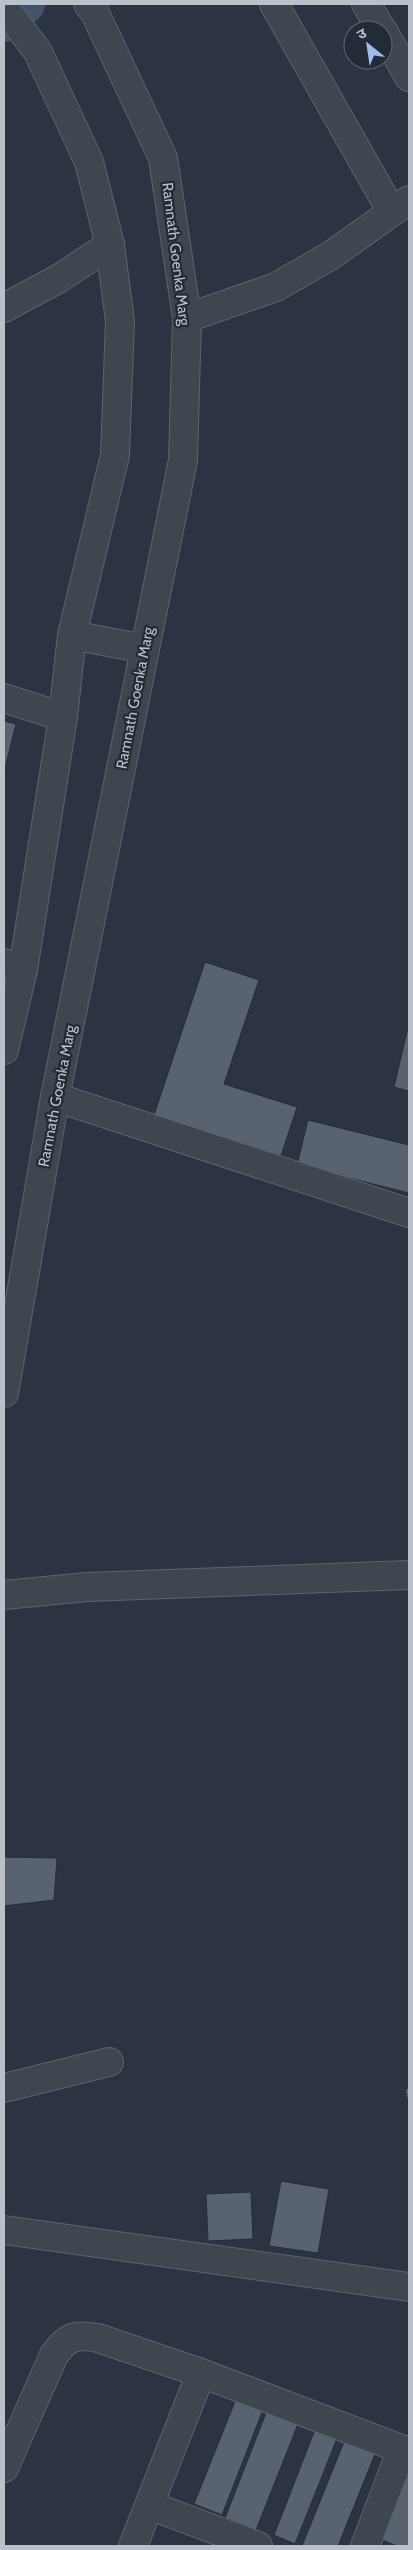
<svg xmlns="http://www.w3.org/2000/svg" width="413" height="2550" viewBox="0 0 413 2550" font-family="Cabin,'Noto Sans Devanagari',sans-serif">
<rect width="100%" height="100%" fill="#2b3440"/>
<g fill="none" stroke-linecap="round" stroke-linejoin="round">
<!-- canal -->
<path stroke="#445468" stroke-width="38" d="M 4,23 L 26,4"/>
</g>
<!-- building -->
<path fill="#59626f" stroke="#252d38" d="M 4,721 L 16,724 L 4,772 Z
M 205,962 L 259,980 L 224,1084 L 297,1107 L 279,1162 L 152,1121 Z
M 409,1023 L 409,1091 L 394,1087 Z
M 308,1120 L 409,1145 L 409,1193 L 297,1165 Z
M 4,1857 L 57,1858 L 54,1900 L 4,1906 Z
M 409,2088 L 409,2108 L 405,2089 Z
M 281,2181 L 329,2189 L 318,2253 L 269,2246 Z
M 251,2192 L 253,2239 L 208,2241 L 206,2194 Z
M 236,2399 L 263,2410 L 222,2515 L 194,2504 Z
M 266,2413 L 298,2424 L 256,2530 L 225,2518 Z
M 316,2427 L 338,2436 L 295,2544 L 274,2535 Z
M 346,2437 L 377,2449 L 338,2546 L 302,2546 Z
M 409,2472 L 409,2546 L 397,2546 L 380,2539 Z"/>
<g fill="none" stroke-linecap="round" stroke-linejoin="round">
<defs>
<path id="minor" d="M 274,4 L 392,212
M 366,4 L 382,30
M 383,31 L 409,77
M 4,308 L 58,279 L 110,245
M 187,318 L 276,287 L 330,256 L 409,200
M 4,698 L 63,717
M 4,963 L 23,970
M 55,1097 L 409,1213
M 4,1595 L 87,1587 L 409,1575
M 4,2088 L 109,2062
M 4,2230 L 409,2287
M 4,2468 L 54,2355 C 68,2336 74,2334 98,2338 L 201,2373 L 409,2452
M 149,2505 L 258,2546
M 133,2546 L 201,2373
M 365,2546 L 402,2449"/>
<path id="tertiary" d="M 4,7 L 38,52 L 89,162 L 110,245 L 120,321 L 115,455 L 72,635 L 63,717 L 23,970 L 4,1050
M 72,635 L 145,649
M 4,1393 L 55,1097 L 183,460 L 187,318 L 163,158 L 95,13 L 88,4"/>
</defs>
<!-- minor casing -->
<use href="#minor" stroke="#5c646e" stroke-width="30"/>
<!-- tertiary casing -->
<use href="#tertiary" stroke="#5c646e" stroke-width="30"/>
<!-- minor -->
<use href="#minor" stroke="#3e4650" stroke-width="28"/>
<!-- tertiary -->
<use href="#tertiary" stroke="#3e4650" stroke-width="28"/>
</g>
<g text-anchor="middle" stroke-width="4.5" stroke-linejoin="round" paint-order="stroke">
<!-- street labels -->
<g font-size="15" fill="#bbc1ca" stroke="#232b36">
<text transform="translate(176 254) rotate(83)" y="5">Ramnath Goenka Marg</text>
<text transform="translate(135 698) rotate(-79)" y="5">Ramnath Goenka Marg</text>
<text transform="translate(57 1096) rotate(-79)" y="5">Ramnath Goenka Marg</text>
</g>
</g>
<!-- border -->
<rect width="413" height="2550" fill="none" stroke="#bbc1ca" stroke-width="10"/>
<!-- north arrow -->
<g transform="translate(368 45) rotate(330)"><circle r="24" fill="#232b36" stroke="#606771"/>
<path d="M0-4L9 19L0 12L-9 19Z" fill="#9ebdec"/>
<text y="-8" font-size="14" font-weight="bold" text-anchor="middle" fill="#bbc1ca">उ</text>
</g>
</svg>
